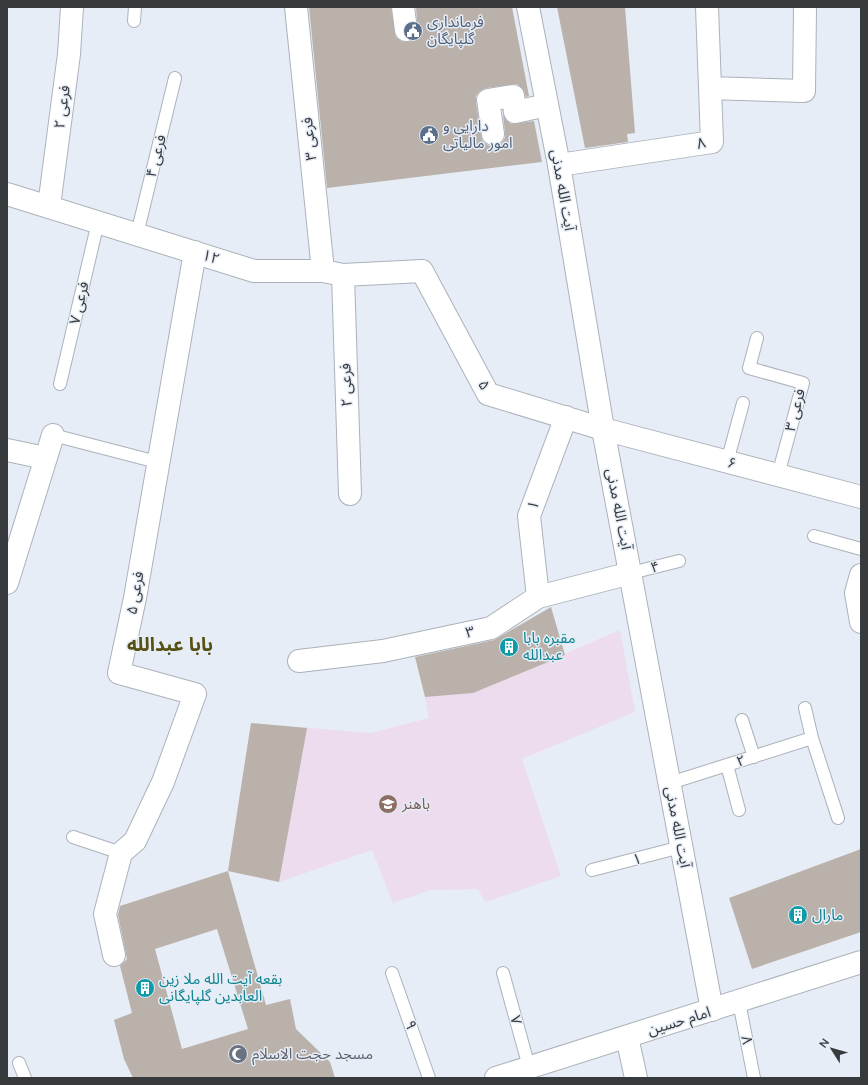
<svg xmlns="http://www.w3.org/2000/svg" width="868" height="1085" viewBox="0 0 868 1085" font-family="Mulish,'Noto Sans Arabic',sans-serif">
<rect width="100%" height="100%" fill="#e6edf6"/>
<!-- education -->
<path fill="#ecdcee" d="M 620,630 L 635,712 L 522,759 L 561,876 L 485,902 L 478,889 L 430,890 L 393,903 L 372,850 L 279,882 L 228,871 L 251,723 L 371,733 L 429,718 L 425,697 L 473,693 Z"/>
<!-- building -->
<path fill="#bab1ab" fill-rule="evenodd" d="M 309,7 L 391,7 L 396,37 L 401,41 L 407,42 L 413,40 L 418,34 L 416,7 L 512,7 L 529,96 L 526,97 L 523,89 L 517,84 L 486,88 L 480,91 L 476,96 L 476,102 L 481,136 L 483,142 L 489,146 L 495,146 L 501,144 L 505,138 L 505,133 L 503,114 L 506,120 L 511,124 L 534,121 L 542,162 L 327,188 Z
M 557,7 L 625,7 L 635,133 L 627,134 L 628,142 L 585,148 Z
M 551,607 L 565,655 L 473,693 L 425,697 L 415,657 L 494,640 Z
M 251,723 L 307,728 L 279,882 L 228,871 Z
M 861,849 L 861,932 L 752,969 L 729,898 Z
M 228,871 L 266,1005 L 290,999 L 296,1029 L 330,1062 L 335,1078 L 133,1078 L 124,1059 L 114,1020 L 132,1013 L 120,966 L 127,959 L 118,915 L 120,906 ZM 217,929 L 248,1029 L 182,1049 L 155,949 Z"/>
<g fill="none" stroke-linecap="round" stroke-linejoin="round">
<defs>
<path id="service" d="M 134,21 L 135,7
M 137,234 L 175,78
M 757,338 L 749,368 L 803,383 L 778,475
M 60,384 L 98,222
M 53,435 L 157,462
M 727,462 L 743,403
M 814,536 L 861,549
M 631,573 L 679,561
M 805,708 L 812,738 L 838,818
M 742,720 L 754,757
M 727,765 L 739,810
M 670,783 L 812,738
M 73,837 L 121,853
M 592,870 L 681,847
M 392,973 L 429,1078
M 503,973 L 529,1067
M 739,1002 L 754,1078
M 19,1063 L 25,1078"/>
<path id="minor" d="M 296,7 L 323,271
M 403,7 L 406,30
M 710,88 L 804,91 L 805,7
M 493,134 L 488,100 L 513,96 L 515,112 L 547,105
M 559,165 L 712,142 L 707,7
M 7,194 L 254,271 L 323,271 L 343,275 L 422,271 L 488,394 L 603,429 L 861,497
M 49,206 L 69,54 L 72,7
M 343,275 L 350,494
M 7,450 L 45,458
M 861,575 L 856,593 L 861,622
M 7,583 L 53,435
M 538,597 L 529,516 L 566,417
M 299,661 L 383,651 L 491,628 L 538,597 L 631,573
M 114,955 L 105,914 L 121,853 L 135,841 L 163,782 L 195,694 L 119,673 L 135,598 L 195,252
M 627,1037 L 636,1078"/>
<path id="tertiary" d="M 528,7 L 559,165 L 603,429 L 712,1010"/>
<path id="secondary" d="M 496,1078 L 861,962"/>
</defs>
<!-- service casing -->
<use href="#service" stroke="#acb2ba" stroke-width="14"/>
<!-- minor casing -->
<use href="#minor" stroke="#acb2ba" stroke-width="24"/>
<!-- tertiary casing -->
<use href="#tertiary" stroke="#acb2ba" stroke-width="24"/>
<!-- secondary casing -->
<use href="#secondary" stroke="#acb2ba" stroke-width="24"/>
<!-- service -->
<use href="#service" stroke="#fff" stroke-width="12"/>
<!-- minor -->
<use href="#minor" stroke="#fff" stroke-width="22"/>
<!-- tertiary -->
<use href="#tertiary" stroke="#fff" stroke-width="22"/>
<!-- secondary -->
<use href="#secondary" stroke="#fff" stroke-width="22"/>
</g>
<!-- icons -->
<defs>
<symbol id="civic-disc" viewBox="-11 -11 22 22"><circle r="9.5" fill="#5c6f8a" stroke="#e6edf6"/><path d="M-.6-6.5H3V-4.5H.6V-3L4-1V1h2V6H-6V1h2V-1L-.6-3ZM-1.2 2.5V6h2.4V2.5Z" fill="#fff"/></symbol>
<symbol id="building-disc" viewBox="-11 -11 22 22"><circle r="9.5" fill="#0f9aa8" stroke="#e6edf6"/><path d="M-4-6H4V6H1V3H-1V6H-4ZM-2.5-4.3h1.7v1.8h-1.7ZM.8-4.3h1.7v1.8H.8ZM-2.5-1h1.7V.8h-1.7ZM.8-1h1.7V.8H.8Z" fill="#fff"/></symbol>
<symbol id="school-disc" viewBox="-11 -11 22 22"><circle r="9.5" fill="#8d6e63" stroke="#e6edf6"/><path d="M0-5L7-2L0 1L-7-2ZM-4 1L0 2.5L4 1V4Q0 6-4 4Z" fill="#fff"/></symbol>
<symbol id="mosque-disc" viewBox="-11 -11 22 22"><circle r="9.5" fill="#6b7280" stroke="#e6edf6"/><path d="M3.5-4.9A6 6 0 1 0 3.5 4.9A5 5 0 1 1 3.5-4.9Z" fill="#fff"/></symbol>
</defs>
<g fill-rule="evenodd">
<use href="#civic-disc" x="402" y="20" width="22" height="22"/>
<use href="#civic-disc" x="418" y="124" width="22" height="22"/>
<use href="#building-disc" x="498" y="636" width="22" height="22"/>
<use href="#school-disc" x="377" y="793" width="22" height="22"/>
<use href="#building-disc" x="787" y="904" width="22" height="22"/>
<use href="#building-disc" x="134" y="977" width="22" height="22"/>
<use href="#mosque-disc" x="227" y="1043" width="22" height="22"/>
</g>
<g text-anchor="middle" stroke-width="3" stroke-linejoin="round" paint-order="stroke">
<!-- service labels -->
<g font-size="15" fill="#4e5e75" stroke="#e6edf6" text-anchor="start">
<text x="427" y="27">فرمانداری<tspan x="427" dy="17">گلپایگان</tspan></text>
<text x="443" y="131">دارایی و<tspan x="443" dy="17">امور مالیاتی</tspan></text>
</g>
<!-- street labels -->
<g font-size="15" fill="#383b3e" stroke="#e6edf6">
<text transform="translate(62 107) rotate(-82)" y="5">فرعی ۲</text>
<text transform="translate(309 139) rotate(-96)" y="5">فرعی ۳</text>
<text transform="translate(701 143) rotate(-14)" y="5">۸</text>
<text transform="translate(156 156) rotate(-76)" y="5">فرعی ۴</text>
<text transform="translate(563 190) rotate(80)" y="5">آیت الله مدنی</text>
<text transform="translate(211 257) rotate(18)" y="5">۱۲</text>
<text transform="translate(79 303) rotate(-77)" y="5">فرعی ۷</text>
<text transform="translate(346 385) rotate(-92)" y="5">فرعی ۲</text>
<text transform="translate(484 385) rotate(58)" y="5">۵</text>
<text transform="translate(795 410) rotate(-76)" y="5">فرعی ۳</text>
<text transform="translate(732 463) rotate(15)" y="5">۶</text>
<text transform="translate(533 505) rotate(-70)" y="5">۱</text>
<text transform="translate(619 509) rotate(79)" y="5">آیت الله مدنی</text>
<text transform="translate(655 567) rotate(-14)" y="5">۴</text>
<text transform="translate(135 593) rotate(-80)" y="5">فرعی ۵</text>
<text transform="translate(470 632) rotate(-12)" y="5">۳</text>
<text transform="translate(741 761) rotate(-17)" y="5">۲</text>
<text transform="translate(678 827) rotate(79)" y="5">آیت الله مدنی</text>
<text transform="translate(637 859) rotate(-14)" y="5">۱</text>
<text transform="translate(516 1020) rotate(74)" y="5">۷</text>
<text transform="translate(679 1021) rotate(-17)" y="5">امام حسین</text>
<text transform="translate(411 1025) rotate(71)" y="5">۹</text>
<text transform="translate(747 1040) rotate(79)" y="5">۸</text>
</g>
<!-- culture labels -->
<g font-size="15" fill="#0d838f" stroke="#e6edf6" text-anchor="start">
<text x="523" y="643">مقبره بابا<tspan x="523" dy="17">عبدالله</tspan></text>
<text x="812" y="920">مارال</text>
<text x="159" y="984">بقعه آیت الله ملا زین<tspan x="159" dy="17">العابدین گلپایگانی</tspan></text>
</g>
<!-- education labels -->
<g font-size="15" fill="#785e54" stroke="#e6edf6" text-anchor="start">
<text x="402" y="809">باهنر</text>
</g>
<!-- worship labels -->
<g font-size="15" fill="#5b616d" stroke="#e6edf6" text-anchor="start">
<text x="252" y="1059">مسجد حجت الاسلام</text>
</g>
<!-- district labels -->
<g font-size="19" font-weight="bold" fill="#565113" stroke="#e6edf6">
<text x="170" y="651">بابا عبدالله</text>
</g>
</g>
<!-- border -->
<rect width="868" height="1085" fill="none" stroke="#383b3e" stroke-width="16"/>
<!-- north arrow -->
<g transform="translate(832 1049) rotate(307)" stroke="#e6edf6" stroke-width="3" paint-order="stroke">
<path d="M0-3L7 15L0 10L-7 15Z" fill="#383b3e"/>
<text y="-6" font-size="11" font-weight="bold" text-anchor="middle" fill="#383b3e">N</text>
</g>
</svg>
